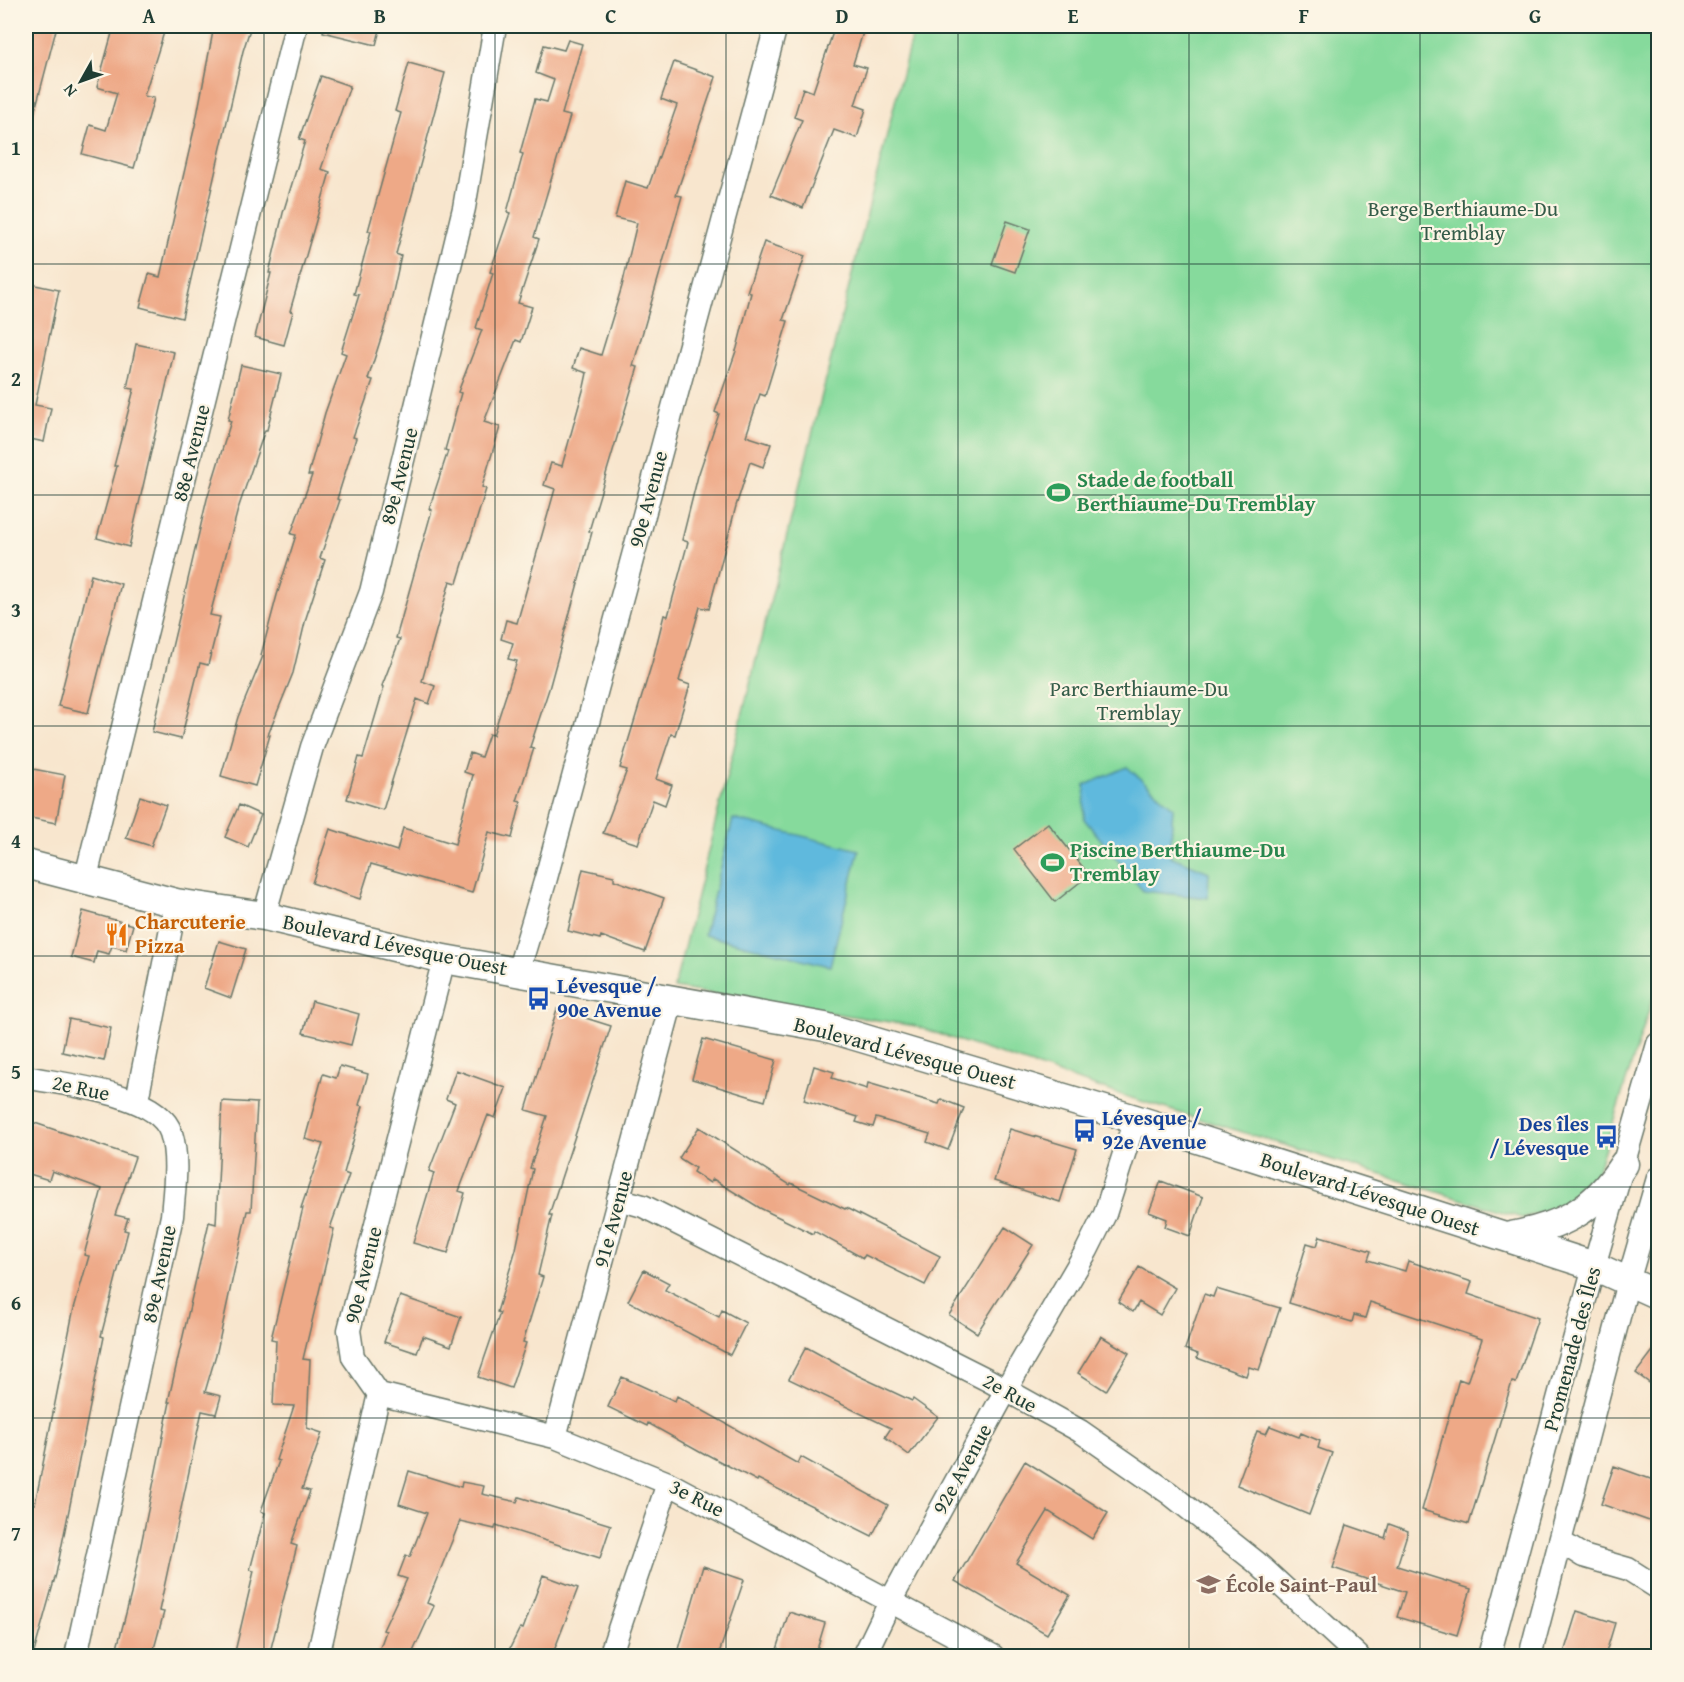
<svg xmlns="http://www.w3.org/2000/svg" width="1684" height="1682" viewBox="0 0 1684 1682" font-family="'Gentium Book Plus',serif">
<rect width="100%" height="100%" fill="#fcf5e5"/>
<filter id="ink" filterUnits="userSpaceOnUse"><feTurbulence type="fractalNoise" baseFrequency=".0167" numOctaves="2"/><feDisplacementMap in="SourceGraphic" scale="12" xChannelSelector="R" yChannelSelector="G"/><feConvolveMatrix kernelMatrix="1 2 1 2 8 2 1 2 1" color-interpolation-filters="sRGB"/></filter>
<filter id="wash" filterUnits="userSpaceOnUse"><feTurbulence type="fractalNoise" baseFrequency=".008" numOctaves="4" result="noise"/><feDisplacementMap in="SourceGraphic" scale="24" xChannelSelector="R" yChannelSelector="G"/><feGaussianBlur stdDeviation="1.35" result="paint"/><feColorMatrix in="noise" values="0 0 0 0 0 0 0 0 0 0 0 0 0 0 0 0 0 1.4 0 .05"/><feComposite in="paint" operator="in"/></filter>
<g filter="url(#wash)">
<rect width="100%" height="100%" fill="#f8e6ce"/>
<!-- green -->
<path fill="#86da9c" stroke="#528c68" stroke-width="1.5" d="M 914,26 L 1658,26 L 1658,982 L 1596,1175 L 1565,1206 L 1522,1218 L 1128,1097 L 915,1026 L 674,988 Z"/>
<!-- water -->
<path fill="#5fb9dd" stroke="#3f7b88" stroke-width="1.5" d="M 1127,767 L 1173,807 L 1170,856 L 1209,872 L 1208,898 L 1143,891 L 1084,819 L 1085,785 Z
M 733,819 L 859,850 L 830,966 L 704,935 Z"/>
<g id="blocks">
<!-- building -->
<path fill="#eea987" d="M 26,26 L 57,26 L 32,122 L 26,121 Z
M 114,26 L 166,26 L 144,96 L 154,98 L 134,168 L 82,154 L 90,125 L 106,130 L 117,93 L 97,87 Z
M 214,26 L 251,26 L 243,51 L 182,318 L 140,307 L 149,274 L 160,277 L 196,121 Z
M 324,26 L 381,26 L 376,45 L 323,32 Z
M 835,26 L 865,26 L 853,64 L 867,68 L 855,105 L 866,109 L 857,138 L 834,130 L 803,208 L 771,195 L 802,120 L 794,117 L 803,88 L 813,92 Z
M 568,40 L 582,44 L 562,114 L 570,116 L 534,237 L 539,239 L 518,303 L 532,307 L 521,342 L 516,340 L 484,422 L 500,427 L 482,487 L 486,489 L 457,583 L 450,581 L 422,681 L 435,686 L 429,704 L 417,699 L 383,810 L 347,799 L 359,757 L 363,758 L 384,687 L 382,686 L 400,639 L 396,638 L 432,510 L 429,509 L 448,451 L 445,450 L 461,393 L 458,392 L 482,330 L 476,328 L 493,273 L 490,272 L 510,213 L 507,212 L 523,154 L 520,153 L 535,99 L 547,102 L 554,80 L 536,73 L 544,45 L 564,50 Z
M 674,62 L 716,77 L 676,195 L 682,196 L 633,366 L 638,367 L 589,531 L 592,532 L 549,689 L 530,747 L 534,748 L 517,801 L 521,802 L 512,838 L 489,832 L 472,893 L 371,864 L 360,899 L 312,883 L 330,829 L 397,851 L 403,828 L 455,844 L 473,775 L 464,772 L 470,753 L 481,757 L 489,734 L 493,735 L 517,661 L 508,659 L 513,643 L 501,639 L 506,620 L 517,623 L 555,489 L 544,485 L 551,463 L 562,466 L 584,387 L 587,373 L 573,368 L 579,348 L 601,355 L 622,286 L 637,223 L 615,218 L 625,181 L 648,188 L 677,105 L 661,99 Z
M 409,63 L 445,73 L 396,254 L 401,256 L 387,319 L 368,379 L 373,380 L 353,437 L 356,438 L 337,499 L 340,500 L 320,558 L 325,560 L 306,618 L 293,673 L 268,735 L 270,735 L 255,786 L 221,776 L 238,717 L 263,656 L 261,655 L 277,595 L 296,535 L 291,534 L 312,475 L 308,475 L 325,413 L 346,354 L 341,352 L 359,295 L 354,294 L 371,231 L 368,231 L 401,113 L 395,111 Z
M 321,76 L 350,86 L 321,169 L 330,172 L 290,311 L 293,312 L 284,345 L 255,337 L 271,273 L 269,273 L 283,213 L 305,141 L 299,139 Z
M 1007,221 L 1030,229 L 1015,272 L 992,264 Z
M 764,242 L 805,256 L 783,320 L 788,321 L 765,396 L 760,394 L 746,436 L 771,444 L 763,467 L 750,462 L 736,506 L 709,609 L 700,607 L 679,681 L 690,685 L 675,735 L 671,734 L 656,779 L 672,785 L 665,805 L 653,800 L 638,844 L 603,833 L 627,770 L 620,768 L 652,663 L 664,615 L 668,616 L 688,542 L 682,540 L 698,476 L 719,414 L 715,412 L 737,348 L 751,293 L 747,292 Z
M 26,283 L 59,290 L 35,405 L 51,408 L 44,442 L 26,438 Z
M 136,344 L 174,352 L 129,547 L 97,538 L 117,466 L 114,466 L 134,389 L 127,388 Z
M 241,365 L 281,374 L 267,430 L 265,430 L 238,509 L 210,615 L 220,617 L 208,665 L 200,663 L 181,739 L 152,732 L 207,499 L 231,421 L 228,420 Z
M 91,575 L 121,584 L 88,713 L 58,706 Z
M 33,769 L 65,775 L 56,823 L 26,817 Z
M 140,796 L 166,805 L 151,846 L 126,838 Z
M 239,805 L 261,815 L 248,847 L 225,837 Z
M 1048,823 L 1089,875 L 1055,902 L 1014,849 Z
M 583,869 L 614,876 L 614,880 L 664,898 L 645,952 L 601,936 L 600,939 L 568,931 Z
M 83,911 L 133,925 L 126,950 L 112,946 L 109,954 L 97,951 L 94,963 L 71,957 Z
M 219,941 L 246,949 L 231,998 L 204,988 Z
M 312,1001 L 359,1014 L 351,1045 L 303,1033 Z
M 557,1009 L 611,1026 L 549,1215 L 552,1215 L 538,1275 L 543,1277 L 523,1342 L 526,1343 L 511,1388 L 478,1377 L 500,1313 L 497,1312 L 516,1249 L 533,1169 L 530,1168 L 547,1116 L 526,1110 Z
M 69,1019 L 111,1028 L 104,1061 L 62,1052 Z
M 703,1039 L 776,1060 L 765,1101 L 692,1079 Z
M 340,1066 L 368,1074 L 359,1105 L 363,1106 L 344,1173 L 349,1175 L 330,1228 L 334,1229 L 303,1359 L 310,1360 L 307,1428 L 322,1433 L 302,1489 L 310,1491 L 291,1544 L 297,1546 L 269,1656 L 234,1656 L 254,1571 L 250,1570 L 265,1513 L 261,1511 L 279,1461 L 276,1460 L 294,1406 L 273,1405 L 276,1340 L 271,1339 L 303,1208 L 301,1208 L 323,1144 L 305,1139 L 323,1074 L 336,1078 Z
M 814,1066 L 834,1072 L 832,1078 L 867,1089 L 868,1083 L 939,1104 L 941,1099 L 964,1108 L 948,1150 L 927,1142 L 930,1134 L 876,1118 L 873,1127 L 856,1122 L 858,1117 L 804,1100 Z
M 456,1070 L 506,1088 L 495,1118 L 488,1115 L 459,1191 L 465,1193 L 448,1253 L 413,1243 L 434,1173 L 429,1171 L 455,1103 L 446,1099 Z
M 222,1101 L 257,1103 L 251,1211 L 247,1211 L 217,1351 L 205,1392 L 221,1396 L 216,1414 L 202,1411 L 159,1611 L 164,1612 L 152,1656 L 133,1656 L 116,1652 L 131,1594 L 170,1402 L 168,1402 L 209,1222 L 216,1224 Z
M 26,1120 L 135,1157 L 115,1215 L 128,1218 L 124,1230 L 128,1231 L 101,1336 L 104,1337 L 56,1574 L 33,1656 L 26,1656 L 26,1534 L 31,1504 L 35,1504 L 73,1312 L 89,1256 L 84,1255 L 102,1189 L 52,1171 L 49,1180 L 26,1173 Z
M 699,1127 L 790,1185 L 791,1183 L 845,1209 L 846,1208 L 940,1256 L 925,1285 L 865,1255 L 863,1258 L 814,1231 L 813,1234 L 760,1208 L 713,1179 L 710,1183 L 693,1172 L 695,1168 L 679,1158 Z
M 1010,1129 L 1077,1149 L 1060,1202 L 994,1181 Z
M 1161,1181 L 1203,1197 L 1190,1236 L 1165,1227 L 1167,1219 L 1149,1212 Z
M 1005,1227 L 1033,1245 L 977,1333 L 949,1315 Z
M 1320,1236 L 1371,1251 L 1368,1260 L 1405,1271 L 1408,1261 L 1472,1282 L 1468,1294 L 1538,1318 L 1516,1383 L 1512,1382 L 1469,1524 L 1422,1510 L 1459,1379 L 1467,1382 L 1482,1339 L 1370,1302 L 1365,1318 L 1354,1315 L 1352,1322 L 1289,1303 L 1307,1243 L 1317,1246 Z
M 1139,1267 L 1175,1288 L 1160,1315 L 1139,1302 L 1133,1312 L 1118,1302 Z
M 644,1270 L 669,1283 L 665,1290 L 719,1317 L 722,1310 L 746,1323 L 730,1355 L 628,1301 Z
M 1216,1289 L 1280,1308 L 1259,1370 L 1249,1367 L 1246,1376 L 1197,1358 L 1198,1354 L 1185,1349 L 1204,1294 L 1213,1297 Z
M 400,1296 L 461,1317 L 451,1346 L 423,1336 L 417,1353 L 384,1342 Z
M 1101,1336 L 1129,1353 L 1106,1391 L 1078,1373 Z
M 1659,1343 L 1659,1390 L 1636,1373 Z
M 806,1347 L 857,1375 L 912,1401 L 913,1399 L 938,1417 L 909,1455 L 885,1437 L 891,1428 L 789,1379 Z
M 622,1377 L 675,1401 L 677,1396 L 798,1464 L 801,1457 L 888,1505 L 872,1536 L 758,1479 L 757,1481 L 706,1454 L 705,1455 L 648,1423 L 647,1426 L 608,1407 Z
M 1270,1426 L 1299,1437 L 1301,1433 L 1320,1441 L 1318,1448 L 1332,1453 L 1309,1515 L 1237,1485 L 1257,1431 L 1266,1434 Z
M 1025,1461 L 1108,1513 L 1092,1539 L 1048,1511 L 1016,1563 L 1070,1595 L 1047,1634 L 955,1581 Z
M 1614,1466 L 1659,1482 L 1659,1502 L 1652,1522 L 1601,1504 Z
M 409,1471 L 461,1487 L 462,1482 L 484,1486 L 482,1494 L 517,1502 L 519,1497 L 611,1525 L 600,1558 L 496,1525 L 495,1529 L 460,1521 L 427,1603 L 434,1606 L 411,1656 L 377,1656 L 386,1631 L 383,1630 L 407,1579 L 398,1576 L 406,1555 L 410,1557 L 427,1513 L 399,1504 Z
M 1389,1524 L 1408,1531 L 1397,1566 L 1471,1589 L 1457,1635 L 1397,1617 L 1405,1592 L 1333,1568 L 1347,1525 L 1385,1538 Z
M 703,1566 L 744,1580 L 718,1656 L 677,1656 Z
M 543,1575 L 578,1588 L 552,1656 L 506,1656 L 520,1628 L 523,1629 Z
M 1577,1611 L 1615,1623 L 1605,1656 L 1563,1656 Z
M 789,1612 L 825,1623 L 815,1656 L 775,1656 Z"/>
</g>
</g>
<g filter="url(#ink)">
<use href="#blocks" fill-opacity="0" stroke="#6b786a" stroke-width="1.5"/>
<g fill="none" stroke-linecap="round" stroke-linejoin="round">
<defs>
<path id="minor" d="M 85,881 L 296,26
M 264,916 L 312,747 L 371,592 L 464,208 L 495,26
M 518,972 L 546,878 L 776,26
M 26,1077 C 63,1085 158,1092 171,1133 C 179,1158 174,1191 172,1216 L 76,1656
M 137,1100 L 176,903
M 618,1199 L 643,1206 L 988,1380 L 1080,1431 L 1169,1493 L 1256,1562 L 1358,1656
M 379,1394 L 555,1437 L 668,1483 L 993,1656
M 555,1437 L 672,1000
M 1561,1542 L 1583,1556 L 1628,1569 L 1658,1588
M 318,1656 L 379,1394 L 353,1357 L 349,1330 L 444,959
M 610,1656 L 668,1483
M 864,1656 L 891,1600 L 1017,1370 L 1087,1250 L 1105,1214 L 1135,1119
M 1489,1656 L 1594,1266 L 1658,1044
M 1530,1656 L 1628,1282 L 1658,1178"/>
<path id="tertiary" d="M 26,864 L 176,903 L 264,916 L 444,959 L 825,1027 L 1135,1119 L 1505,1237 L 1594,1266 L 1658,1295
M 1506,1237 C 1561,1227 1593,1212 1624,1164"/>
</defs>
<!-- minor casing -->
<use href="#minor" stroke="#6b786a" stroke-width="25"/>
<!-- tertiary casing -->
<use href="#tertiary" stroke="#6b786a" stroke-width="31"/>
<!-- minor -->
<use href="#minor" stroke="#fff" stroke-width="22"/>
<!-- tertiary -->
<use href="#tertiary" stroke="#fff" stroke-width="28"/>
</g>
</g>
<!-- grid -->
<path fill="none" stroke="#1f3d34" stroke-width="1.5" stroke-opacity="0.55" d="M 264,26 L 264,1656M 495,26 L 495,1656M 726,26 L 726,1656M 958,26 L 958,1656M 1189,26 L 1189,1656M 1420,26 L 1420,1656M 26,264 L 1658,264M 26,495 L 1658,495M 26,726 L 1658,726M 26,956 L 1658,956M 26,1187 L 1658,1187M 26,1418 L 1658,1418"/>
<!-- icons -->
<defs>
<symbol id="stadium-bare" viewBox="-9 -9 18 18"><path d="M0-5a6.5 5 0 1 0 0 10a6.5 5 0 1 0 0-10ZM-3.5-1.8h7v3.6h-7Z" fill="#2e9e5b" stroke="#fcf5e5" stroke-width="2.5" paint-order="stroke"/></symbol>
<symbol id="restaurant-bare" viewBox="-9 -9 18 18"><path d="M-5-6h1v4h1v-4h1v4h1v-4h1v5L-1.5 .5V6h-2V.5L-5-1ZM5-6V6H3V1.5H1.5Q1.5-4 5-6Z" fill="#e8710a" stroke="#fcf5e5" stroke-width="2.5" paint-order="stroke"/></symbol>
<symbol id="bus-bare" viewBox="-9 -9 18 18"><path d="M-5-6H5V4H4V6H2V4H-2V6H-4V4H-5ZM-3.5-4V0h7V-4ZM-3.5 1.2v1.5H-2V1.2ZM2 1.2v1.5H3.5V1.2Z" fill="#1a4fb4" stroke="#fcf5e5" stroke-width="2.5" paint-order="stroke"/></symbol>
<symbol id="school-bare" viewBox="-9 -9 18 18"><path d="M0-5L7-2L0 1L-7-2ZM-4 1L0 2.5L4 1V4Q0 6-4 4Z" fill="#8d6e63" stroke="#fcf5e5" stroke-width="2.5" paint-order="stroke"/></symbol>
</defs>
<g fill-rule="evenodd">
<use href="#stadium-bare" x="1042" y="476" width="33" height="33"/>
<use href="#stadium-bare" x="1036" y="846" width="33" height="33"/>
<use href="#restaurant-bare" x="100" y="918" width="33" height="33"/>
<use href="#bus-bare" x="522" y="982" width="33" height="33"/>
<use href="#bus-bare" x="1068" y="1114" width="33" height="33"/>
<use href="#bus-bare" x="1590" y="1120" width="33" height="33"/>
<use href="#school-bare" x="1192" y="1568" width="33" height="33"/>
</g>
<g text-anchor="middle" stroke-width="4.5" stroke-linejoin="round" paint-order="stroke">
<!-- park labels -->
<g font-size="21" fill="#345c49" stroke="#fcf5e5">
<text x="1463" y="216">Berge Berthiaume-Du<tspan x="1463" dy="24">Tremblay</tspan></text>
<text x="1139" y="696">Parc Berthiaume-Du<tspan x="1139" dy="24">Tremblay</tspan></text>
</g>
<!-- street labels -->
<g font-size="21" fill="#1f3d34" stroke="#fcf5e5">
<text transform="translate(191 453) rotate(-76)" y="7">88e Avenue</text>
<text transform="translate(399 476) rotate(-76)" y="7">89e Avenue</text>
<text transform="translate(648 499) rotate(-75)" y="7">90e Avenue</text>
<text transform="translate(395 945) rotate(12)" y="7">Boulevard Lévesque Ouest</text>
<text transform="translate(905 1053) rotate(15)" y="7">Boulevard Lévesque Ouest</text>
<text transform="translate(81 1088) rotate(12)" y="7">2e Rue</text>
<text transform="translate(1370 1194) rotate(18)" y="7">Boulevard Lévesque Ouest</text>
<text transform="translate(613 1219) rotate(-75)" y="7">91e Avenue</text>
<text transform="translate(159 1274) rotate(-78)" y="7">89e Avenue</text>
<text transform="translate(363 1275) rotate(-76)" y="7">90e Avenue</text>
<text transform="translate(1572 1349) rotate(-75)" y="7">Promenade des Îles</text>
<text transform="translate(1010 1393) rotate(29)" y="7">2e Rue</text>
<text transform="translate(962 1469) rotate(-61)" y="7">92e Avenue</text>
<text transform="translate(697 1498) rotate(27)" y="7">3e Rue</text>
</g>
<!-- leisure labels -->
<g font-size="21" font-weight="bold" fill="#27864d" stroke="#fcf5e5" text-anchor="start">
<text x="1077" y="487">Stade de football<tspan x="1077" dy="24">Berthiaume-Du Tremblay</tspan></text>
<text x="1070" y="857">Piscine Berthiaume-Du<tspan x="1070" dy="24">Tremblay</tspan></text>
</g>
<!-- food labels -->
<g font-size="21" font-weight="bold" fill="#c56008" stroke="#fcf5e5" text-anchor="start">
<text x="135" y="929">Charcuterie<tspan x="135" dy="24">Pizza</tspan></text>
</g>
<!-- transit labels -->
<g font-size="21" font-weight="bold" fill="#164399" stroke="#fcf5e5" text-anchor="start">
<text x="557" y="993">Lévesque /<tspan x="557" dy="24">90e Avenue</tspan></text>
<text x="1102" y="1125">Lévesque /<tspan x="1102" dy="24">92e Avenue</tspan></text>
<text x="1589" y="1131" text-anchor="end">Des îles<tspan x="1589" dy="24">/ Lévesque</tspan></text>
</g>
<!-- education labels -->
<g font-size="21" font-weight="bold" fill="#785e54" stroke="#fcf5e5" text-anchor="start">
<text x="1226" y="1592">École Saint-Paul</text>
</g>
</g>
<!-- margin -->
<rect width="1684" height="1682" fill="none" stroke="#fcf5e5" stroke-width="66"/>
<!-- north arrow -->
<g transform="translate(81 81) rotate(230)" stroke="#fcf5e5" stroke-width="4.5" paint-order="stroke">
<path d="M0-4.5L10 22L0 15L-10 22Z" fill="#1f3d34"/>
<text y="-9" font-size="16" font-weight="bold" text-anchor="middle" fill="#1f3d34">N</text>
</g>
<rect x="33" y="33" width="1618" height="1616" fill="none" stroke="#1f3d34" stroke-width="2"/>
<g font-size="20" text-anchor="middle" font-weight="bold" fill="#1f3d34">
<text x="149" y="23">A</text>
<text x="380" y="23">B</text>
<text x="611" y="23">C</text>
<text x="842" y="23">D</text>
<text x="1073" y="23">E</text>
<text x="1304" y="23">F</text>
<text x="1535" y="23">G</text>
<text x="16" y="155">1</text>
<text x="16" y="386">2</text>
<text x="16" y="617">3</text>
<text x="16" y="848">4</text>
<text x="16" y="1079">5</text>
<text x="16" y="1310">6</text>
<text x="16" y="1540">7</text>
</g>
</svg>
